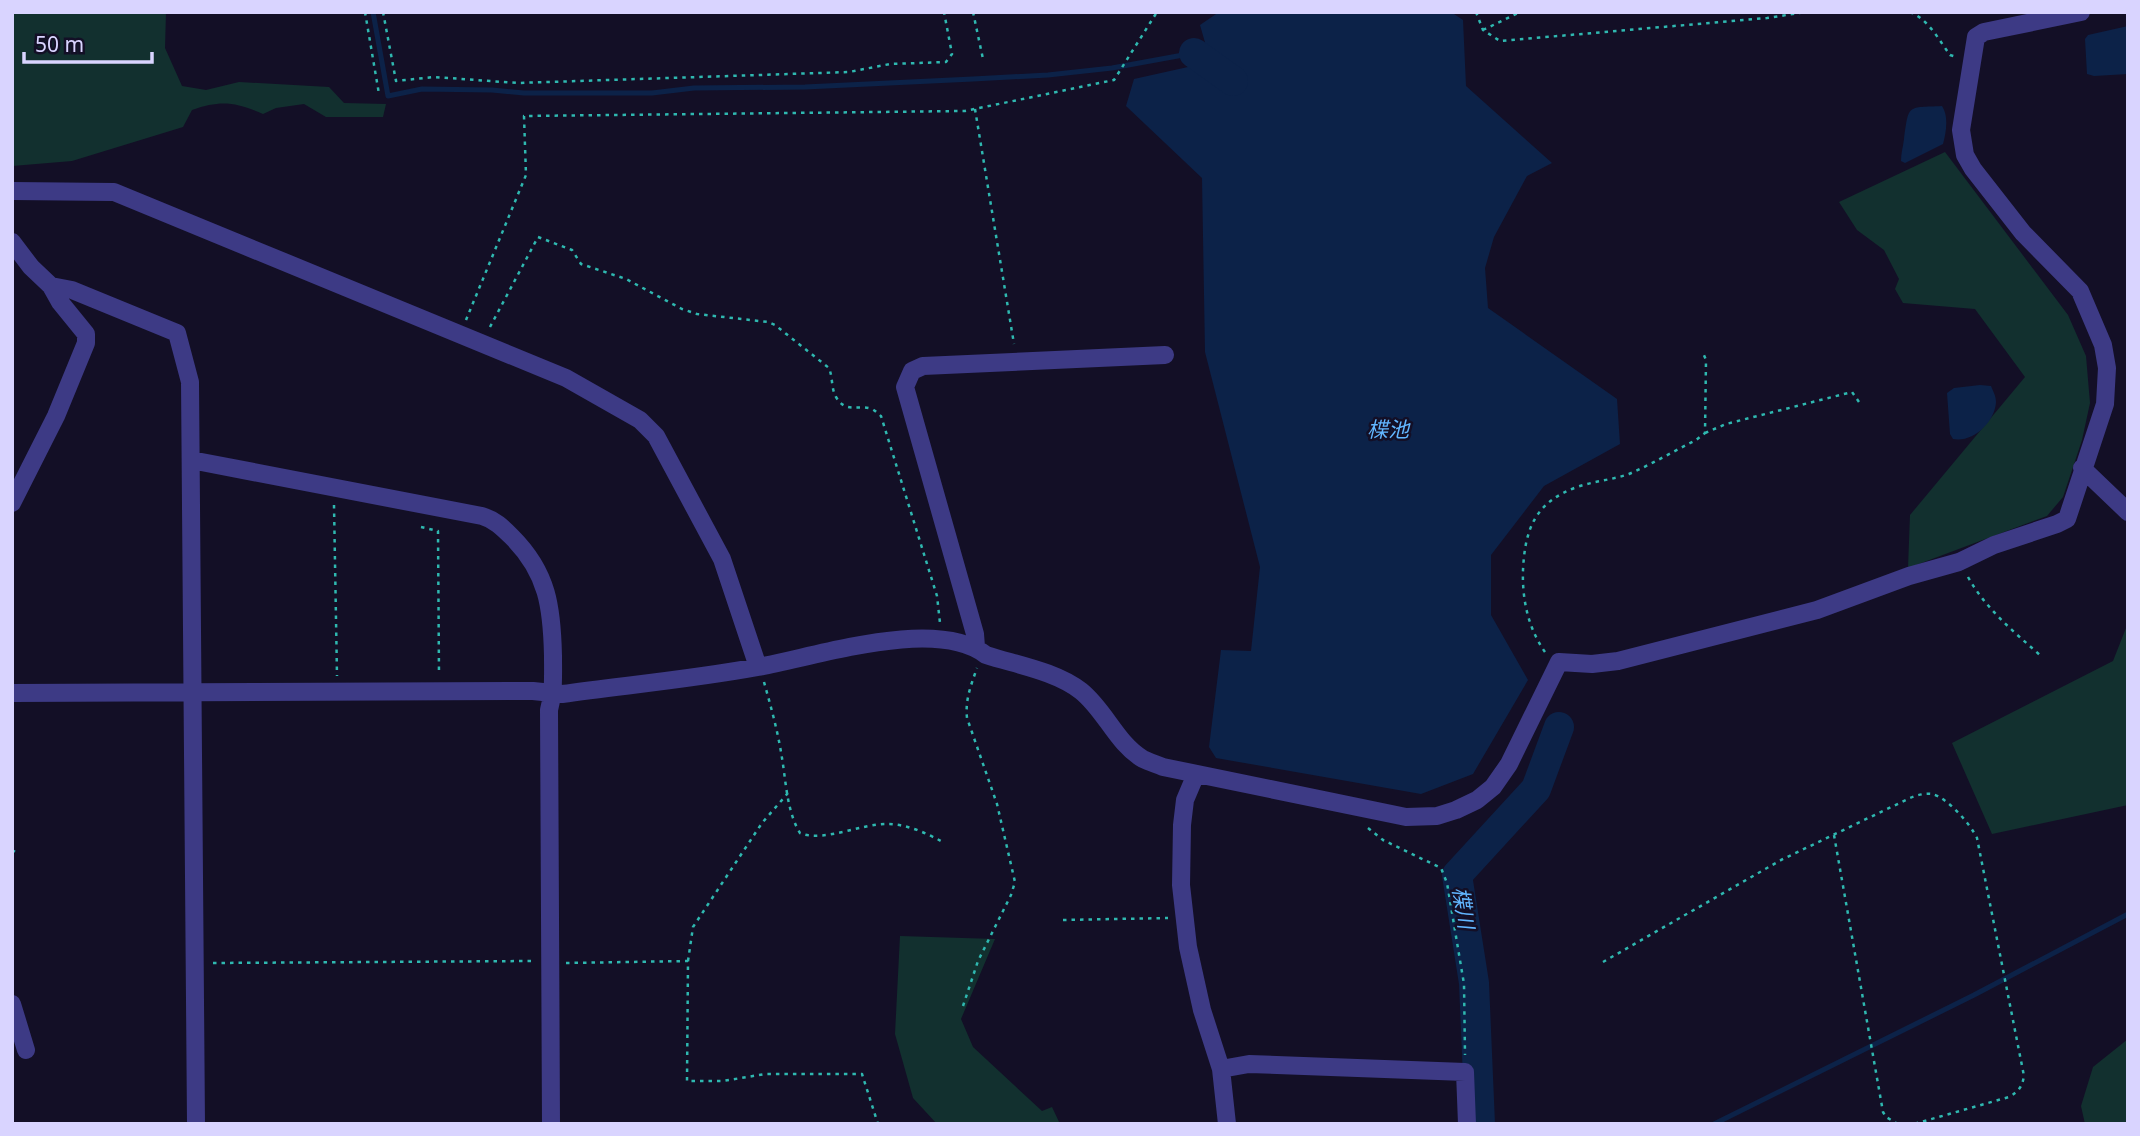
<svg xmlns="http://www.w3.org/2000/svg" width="2140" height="1136" viewBox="0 0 2140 1136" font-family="'Noto Sans','Noto Sans JP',sans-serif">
<rect width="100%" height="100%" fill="#130f26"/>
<!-- green -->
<path fill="#12302f" d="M 12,12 L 166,12 L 165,48 L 182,86 L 206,90 L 239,82 L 329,87 L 344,103 L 386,104 L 383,117 L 326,117 L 304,104 L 276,108 L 263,114 C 235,102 221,100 192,110 L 183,127 L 72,161 L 12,166 Z
M 1945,152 L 2068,315 L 2086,356 L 2090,403 L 2082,440 L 2063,497 L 2047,516 L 1908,568 L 1910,515 L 2025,377 L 1975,309 L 1903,303 L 1895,289 L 1899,279 L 1884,250 L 1857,230 L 1839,202 Z
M 2128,623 L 2128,805 L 1992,834 L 1952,743 L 2113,661 Z
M 900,936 L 995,939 L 961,1019 L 973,1047 L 1042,1111 L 1052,1107 L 1060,1124 L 937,1124 L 913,1098 L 895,1034 Z
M 2128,1039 L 2128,1124 L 2085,1124 L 2081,1106 L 2093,1067 Z"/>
<!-- water -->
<path fill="#0c2248" d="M 1219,12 L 1451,12 L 1463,20 L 1466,86 L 1552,163 L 1527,176 L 1494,237 L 1485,268 L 1488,308 L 1617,399 L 1620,444 L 1544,486 L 1491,555 L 1491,615 L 1528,680 L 1473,774 L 1421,794 L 1216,758 L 1209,747 L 1221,650 L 1251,651 L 1260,567 L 1205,352 L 1202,178 L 1126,106 L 1134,79 L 1197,65 L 1208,53 L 1200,25 Z
M 2128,26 L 2128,74 L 2094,76 L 2087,74 L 2085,39 L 2088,35 Z
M 1942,106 C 1949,116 1946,133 1943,144 L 1905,163 L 1901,161 C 1901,153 1903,147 1904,139 C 1909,103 1907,108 1942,106 Z
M 1980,385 L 1991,386 C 1993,391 1996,396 1996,402 C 1995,422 1973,443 1953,439 L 1950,434 L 1947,393 L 1954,388 Z"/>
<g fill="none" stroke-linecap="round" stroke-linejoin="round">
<!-- stream -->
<path stroke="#0c2248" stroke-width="5" d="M 373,12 L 388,96 L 422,89 L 492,90 L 524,93 L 652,93 L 694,88 L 805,87 L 973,79 L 1048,75 L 1112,68 L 1194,53
M 1714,1124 L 1974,995 L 2128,914"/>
<!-- river -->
<path stroke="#0c2248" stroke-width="30" d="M 1194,53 L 1233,81
M 1480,1124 L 1474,983 L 1457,875 L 1536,789 L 1559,727"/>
<!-- path -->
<path stroke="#2fb8b0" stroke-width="2.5" stroke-dasharray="3.5 5" stroke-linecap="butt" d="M 365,12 L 379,94
M 383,12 L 396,81 L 434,77 L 518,83 L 849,72 L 890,64 L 946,62 L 952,54 L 944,12
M 973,12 L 983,59
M 1476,12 L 1483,30 L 1500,41 L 1767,18 L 1806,12
M 1910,12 C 1928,19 1939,40 1950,55 L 1957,57
M 1483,30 L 1520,12
M 975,109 L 1014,344
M 466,320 L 526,175 L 524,116 L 965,111 L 1114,80 L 1157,12
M 490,327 L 538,237 L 572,250 L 581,264 L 626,279 L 682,309 L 697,314 L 768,322 L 775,325 L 829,368 C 833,378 831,388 836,397 C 846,414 857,404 872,409 C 876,411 878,414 881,416 L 937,596 L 940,623
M 1705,433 L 1726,424 L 1852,392 L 1859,402
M 334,505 L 337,676
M 421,527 L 438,531 L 439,675
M 1968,577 C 1986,609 2013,631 2041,656
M 1545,652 C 1528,628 1522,599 1523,570 C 1525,529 1535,502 1577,487 C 1594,481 1612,480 1629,474 C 1652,464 1674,451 1696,440 L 1705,433 L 1706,360 L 1703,353
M 764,682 C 771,707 778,732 782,758 C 786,782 787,812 800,833 C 823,843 862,823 888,824 C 906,824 926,833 941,841
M 1368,828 L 1383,840 L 1441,868 L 1447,883 L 1464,984 L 1465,1055
M 1834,835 L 1883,1112 L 1886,1117 L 1898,1124
M 12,850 L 17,853
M 1063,920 L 1168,918
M 688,961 L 693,927 L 762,823 L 788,793
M 1603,962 L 1781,860 L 1910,798 C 1917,795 1925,793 1932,794 C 1947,797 1971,825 1977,838 L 2024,1076 C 2022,1087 2019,1091 2009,1097 L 1914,1124
M 213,963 L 532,961
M 566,963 L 688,961 L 687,1081 L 723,1081 L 765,1074 L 862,1074 L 878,1124
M 963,1006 L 978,961 L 1011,895 L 1015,882 L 997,804 L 967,718 C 965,700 971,685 977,668"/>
<!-- street -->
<path stroke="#3d3a85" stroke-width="18" d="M 12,191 L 114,192 L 566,378 L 640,420 L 656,436 L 722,559 L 758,667
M 12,242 L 31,267 L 51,286 L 60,302 L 86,334 L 86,343 L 56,416 L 12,503
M 51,286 L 72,290 L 177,333 L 190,382 L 196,1124
M 191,460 L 482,516 C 495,520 502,527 512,537 C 548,573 552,608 553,656 C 553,675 554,692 549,710 L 551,1124
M 2082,468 L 2128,512
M 976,647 L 975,634 L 905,387 L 912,371 L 923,366 L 1165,355
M 12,693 L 533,691 L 562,694 C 627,685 693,679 758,667 C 816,657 935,616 986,655 C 1017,665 1055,671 1081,691 C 1105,710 1117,744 1143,759 C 1149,762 1156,764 1163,767 L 1406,817 L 1437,816 L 1456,810 L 1477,800 L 1493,787 L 1509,764 L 1559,662 L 1592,664 L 1618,661 L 1817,610 L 1909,576 L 1959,562 L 1994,545 L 2057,524 L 2067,519 L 2105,404 L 2107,368 L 2103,345 L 2080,291 L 2023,233 L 1973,169 L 1965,155 L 1961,130 L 1976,37 L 1984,32 L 2081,12
M 1196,774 L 1185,800 L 1182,825 L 1181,885 L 1188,947 L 1202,1010 L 1221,1069 L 1227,1124
M 12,1004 L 26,1050
M 1221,1069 L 1249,1064 L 1465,1072 L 1467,1124"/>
</g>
<g text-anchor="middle" stroke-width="5" stroke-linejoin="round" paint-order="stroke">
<!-- water labels -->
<g font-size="21" font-style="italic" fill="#62b6ff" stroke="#130f26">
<text x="1388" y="437">楪池</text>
<text transform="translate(1463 908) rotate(81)" y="7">楪川</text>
</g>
</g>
<!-- border -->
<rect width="2140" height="1136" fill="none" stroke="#d9d4ff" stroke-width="28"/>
<!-- scale -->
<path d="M24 52v10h128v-10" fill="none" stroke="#d9d4ff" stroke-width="3.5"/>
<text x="35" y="52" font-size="21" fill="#d9d4ff" stroke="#130f26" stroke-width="5" paint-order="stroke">50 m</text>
</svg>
